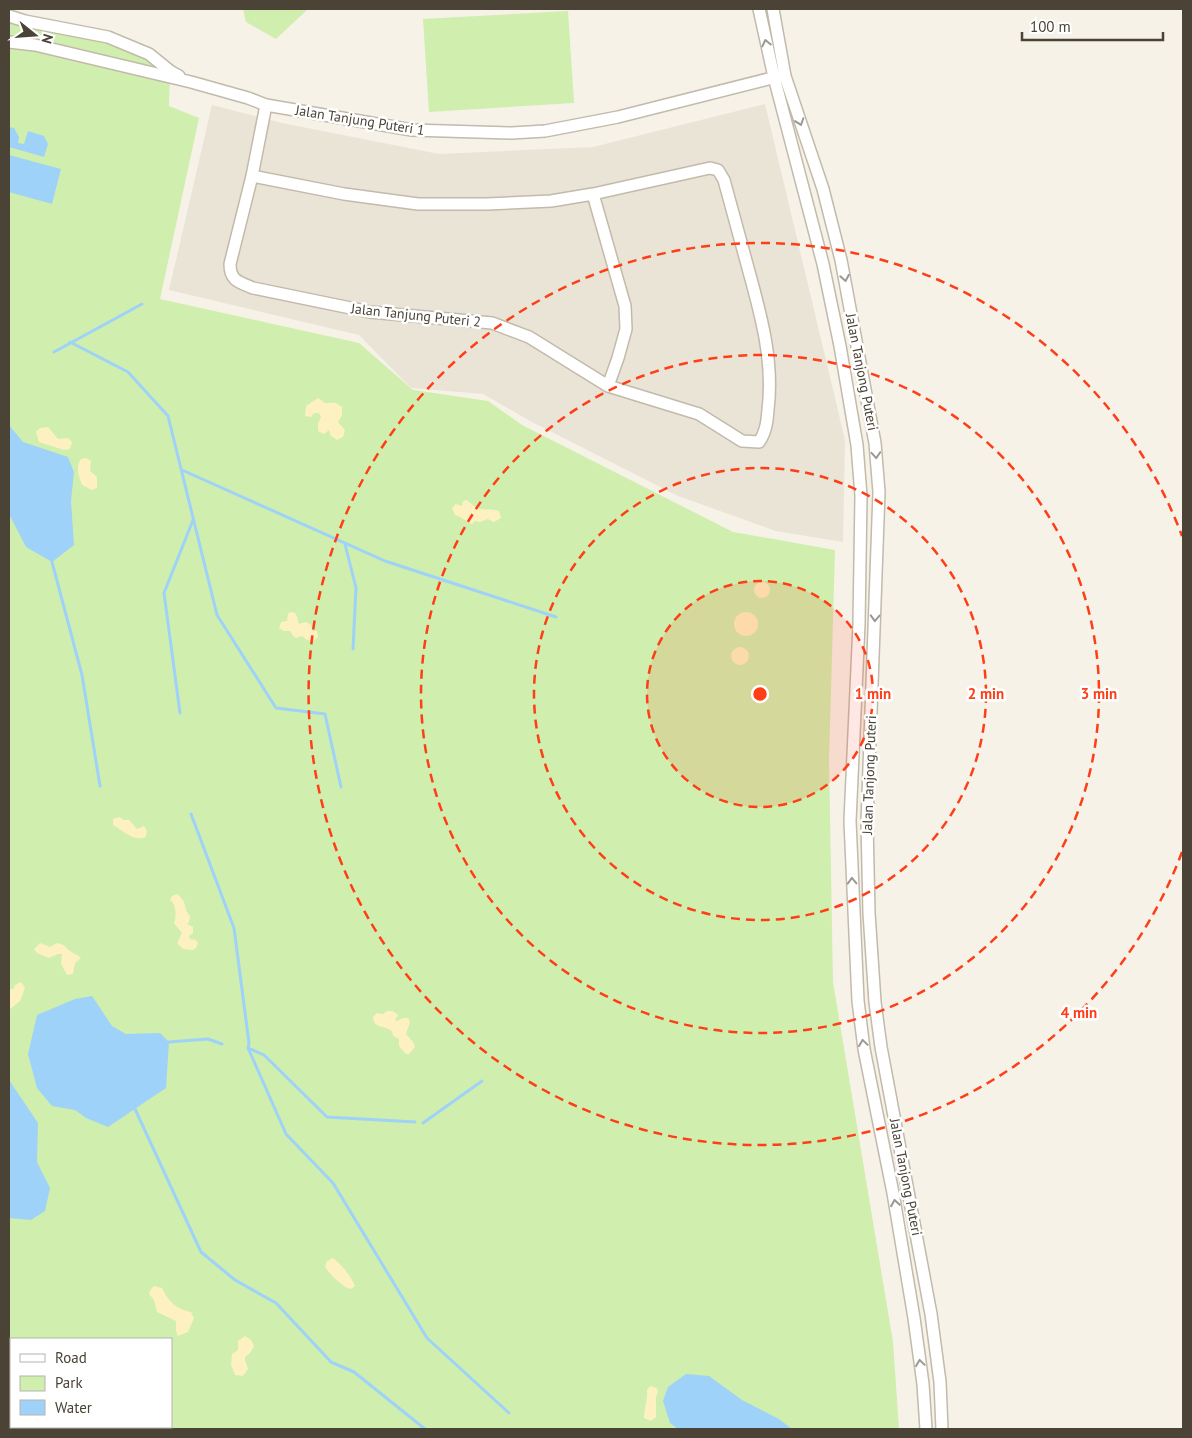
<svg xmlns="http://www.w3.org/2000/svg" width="1192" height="1438" viewBox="0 0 1192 1438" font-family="'PT Sans',sans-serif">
<rect width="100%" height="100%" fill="#f6f2e8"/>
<!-- residential -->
<path fill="#eae4d6" d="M 765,104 L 845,440 L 843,542 L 776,531 L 678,496 L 532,422 L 483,394 L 411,388 L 359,335 L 169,290 L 212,105 L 282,123 L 439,154 L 593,147 Z"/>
<!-- green -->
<path fill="#d0eead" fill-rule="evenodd" d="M 243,9 L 308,9 L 276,39 L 246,22 Z
M 568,11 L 574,103 L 429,112 L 423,19 Z
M 9,16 L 108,37 L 170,71 L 169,106 L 199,118 L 160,299 L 359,343 L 413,390 L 488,401 L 522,425 L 733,532 L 835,550 L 829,760 L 833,982 L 893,1342 L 899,1429 L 9,1429 ZM 11,1339 L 171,1339 L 171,1427 L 11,1427 Z"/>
<!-- sand -->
<path fill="#fdf1c1" d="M 318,398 L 325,403 L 336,403 L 342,407 L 342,415 L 338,422 L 345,430 L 343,437 L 337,440 L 331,436 L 329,430 L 324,434 L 318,431 L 318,423 L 321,417 L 319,413 L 314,413 L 311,417 L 305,416 L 306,406 Z
M 48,427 L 58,439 L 68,438 L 72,442 L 70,449 L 64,450 L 39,442 L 36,432 L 40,428 Z
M 86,458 L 91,461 L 90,471 L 97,477 L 97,488 L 92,490 L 82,485 C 79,477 75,467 81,459 Z
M 466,500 C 470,502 473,506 477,508 C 484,511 491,508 499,511 L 501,518 L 494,522 L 488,519 L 480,522 L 475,521 L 472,524 C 465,521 462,517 455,515 L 452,508 L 456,504 L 462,506 L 463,501 Z
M754 590a8 8 0 1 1 16 0a8 8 0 1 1-16 0Z
M 293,612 L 296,614 L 299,624 L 306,622 L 311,625 L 312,631 L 317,631 L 318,637 L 313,641 L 307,640 L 302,636 L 296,638 L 293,636 L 290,631 L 284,631 L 279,628 L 281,622 L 287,621 L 288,613 Z
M734 624a12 12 0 1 1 24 0a12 12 0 1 1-24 0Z
M731 656a9 9 0 1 1 18 0a9 9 0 1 1-18 0Z
M 119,817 L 124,820 L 129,820 L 137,829 L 144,826 L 147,831 L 146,837 C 133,842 124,831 113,825 L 113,819 Z
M 177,894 C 188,902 183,909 190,916 L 189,922 L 187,924 L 193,927 L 193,933 L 189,936 L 190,939 L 196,940 L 198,943 L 196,948 L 193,950 L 183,949 L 177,943 L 182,933 L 174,923 C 177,916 176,904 170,900 L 172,896 Z
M 40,943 L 50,947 L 57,943 C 66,945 64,946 70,951 C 74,954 77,954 81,958 L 75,963 L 73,974 L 67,975 L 61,964 L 62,954 L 58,954 L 49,958 L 37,953 L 34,949 Z
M 21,982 L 25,988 L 20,1001 L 10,1009 L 9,1008 L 9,989 L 14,989 L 15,985 Z
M 387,1011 L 393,1011 L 398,1015 L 395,1020 L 397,1021 L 403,1018 L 408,1018 L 410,1022 L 406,1034 L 413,1042 L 415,1047 L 409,1054 L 406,1054 L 399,1046 L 399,1039 L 393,1036 L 392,1031 C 384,1025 374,1029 373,1017 L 377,1013 L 383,1014 Z
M 333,1258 C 342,1265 351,1276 355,1286 L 351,1289 C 343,1288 330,1274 325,1267 L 327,1261 Z
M 154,1286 L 162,1288 C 169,1302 176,1309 191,1312 L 194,1318 L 188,1332 L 178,1336 L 176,1331 L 176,1321 L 157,1312 L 154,1300 L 149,1294 L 151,1289 Z
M 245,1336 L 251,1340 L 254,1346 L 250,1353 L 245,1357 L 245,1360 L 248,1369 L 243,1376 L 235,1375 L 231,1365 L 232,1354 L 238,1350 L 238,1341 Z
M 650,1386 L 657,1388 L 658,1392 L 656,1397 L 656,1417 L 651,1421 L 644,1418 C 644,1408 648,1400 647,1390 Z"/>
<!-- water -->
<path fill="#9fd2f8" d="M 9,127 L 14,128 L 19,137 L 18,143 L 24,144 L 28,131 L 44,136 L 48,144 L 44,157 L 9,147 Z
M 9,155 L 61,169 L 52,204 L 9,192 Z
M 9,425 L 23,442 L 68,457 L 74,472 L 71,501 L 74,545 L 52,562 L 26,547 L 9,514 Z
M 92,996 L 112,1026 L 126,1034 L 160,1033 L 169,1042 L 166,1088 L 108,1127 L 86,1118 L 75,1110 L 52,1106 L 37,1088 L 28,1054 L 37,1015 L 75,999 Z
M 9,1080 L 38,1123 L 37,1162 L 50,1188 L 45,1211 L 31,1220 L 9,1218 Z
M 686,1374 L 709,1376 L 742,1400 L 779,1419 L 792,1429 L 678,1429 L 670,1423 L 663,1401 L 668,1387 Z"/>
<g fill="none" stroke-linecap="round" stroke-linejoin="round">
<!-- stream -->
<path stroke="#9fd2f8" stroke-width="3" d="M 70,342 L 128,372 L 168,416 L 217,615 L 276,708 L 325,714 L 341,787
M 54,352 L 142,304
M 182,470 L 385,561 L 556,617
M 345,544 L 356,588 L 353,649
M 52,562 L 82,675 L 100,786
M 180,713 L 164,593 L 193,520
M 191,814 L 234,928 L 249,1043 L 248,1048 L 286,1134 L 333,1183 L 427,1338 L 509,1413
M 169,1042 L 208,1039 L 222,1044
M 248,1048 L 264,1055 L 327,1117 L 415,1122
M 135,1109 L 201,1252 L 235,1280 L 276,1303 L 331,1362 L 354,1372 L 425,1429
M 423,1123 L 482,1081"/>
<defs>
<path id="minor" d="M 759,9 L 774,77 L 823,264 L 840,346 L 857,445 L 861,496 L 859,624 L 850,821 L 858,1001 L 864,1049 L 893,1193 L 914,1318 L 923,1384 L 926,1429
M 773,9 L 785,76 L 823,189 L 841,260 L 875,443 L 879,492 L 867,822 L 869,913 L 875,1002 L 881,1047 L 931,1314 L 940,1382 L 942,1429
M 9,16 L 25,21 L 108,37 L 149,54 L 170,71 L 179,76
M 9,42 L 35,45 L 191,82 L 248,98 L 266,105 L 412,130 L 512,133 L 545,131 L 618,117 L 780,76
M 252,176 L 344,194 L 418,204 L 487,204 L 551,201 L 593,194 L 710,168 L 718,170 L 724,180 C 732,209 740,239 748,268 C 761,315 774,361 768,410 C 767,422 766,432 759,442 L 742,441 L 699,414 L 608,386 L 529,337 L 492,323 L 370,312 L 253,288 C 239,282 230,281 230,264 L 252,176 L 266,105
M 593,194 L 625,306 L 626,329 L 618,358 L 608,386"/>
</defs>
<!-- minor casing -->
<use href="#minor" stroke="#c2baaa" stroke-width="14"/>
<!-- minor -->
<use href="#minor" stroke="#fff" stroke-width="11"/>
</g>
<!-- one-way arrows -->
<defs><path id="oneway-chevron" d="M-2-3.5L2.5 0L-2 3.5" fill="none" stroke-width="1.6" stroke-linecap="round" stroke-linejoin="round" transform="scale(1.25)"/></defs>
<g stroke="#9b9890">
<use href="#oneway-chevron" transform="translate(766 43) rotate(-103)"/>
<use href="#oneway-chevron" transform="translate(800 122) rotate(71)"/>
<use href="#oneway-chevron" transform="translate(845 278) rotate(80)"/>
<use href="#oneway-chevron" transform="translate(876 455) rotate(86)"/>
<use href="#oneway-chevron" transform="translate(875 618) rotate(92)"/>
<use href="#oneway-chevron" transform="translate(852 881) rotate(-92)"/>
<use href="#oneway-chevron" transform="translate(863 1043) rotate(-98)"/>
<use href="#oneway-chevron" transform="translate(895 1203) rotate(-99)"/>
<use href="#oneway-chevron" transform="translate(920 1363) rotate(-98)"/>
</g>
<!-- distance rings -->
<circle cx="760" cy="694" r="113" fill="#ff3d16" fill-opacity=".12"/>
<g fill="none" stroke="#ff3d16" stroke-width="2.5" stroke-dasharray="9 6">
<circle cx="760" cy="694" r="113"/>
<circle cx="760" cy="694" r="226"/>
<circle cx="760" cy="694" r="339"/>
<path d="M1182 852A451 451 0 1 1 1182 536"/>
</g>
<g text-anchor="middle" stroke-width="5" stroke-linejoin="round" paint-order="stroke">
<!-- street labels -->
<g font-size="14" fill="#4a4336" stroke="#fff">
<text transform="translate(360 120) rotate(9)" y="5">Jalan Tanjung Puteri 1</text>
<text transform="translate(416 315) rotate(6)" y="5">Jalan Tanjung Puteri 2</text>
<text transform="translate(862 372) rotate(79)" y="5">Jalan Tanjong Puteri</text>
<text transform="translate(869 775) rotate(-88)" y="5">Jalan Tanjong Puteri</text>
<text transform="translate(906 1177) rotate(79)" y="5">Jalan Tanjong Puteri</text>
</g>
</g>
<circle cx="760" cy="694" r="8" fill="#ff3d16" stroke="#fff" stroke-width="2.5"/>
<g font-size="15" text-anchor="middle" font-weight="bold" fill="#ff3d16" stroke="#fff" stroke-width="5" stroke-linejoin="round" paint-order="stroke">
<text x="873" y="699">1 min</text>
<text x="986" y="699">2 min</text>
<text x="1099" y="699">3 min</text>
<text x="1079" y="1018">4 min</text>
</g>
<!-- border -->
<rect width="1192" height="1438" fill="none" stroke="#4a4336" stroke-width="20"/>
<!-- legend -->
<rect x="10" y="1338" width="162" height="90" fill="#ffffff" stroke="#b7b4af"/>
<rect x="20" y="1354" width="25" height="8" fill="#ffffff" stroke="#b7b4af"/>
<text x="55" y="1363" font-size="15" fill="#4a4336">Road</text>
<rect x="20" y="1376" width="25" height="15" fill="#d0eead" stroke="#b7b4af"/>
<text x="55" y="1388" font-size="15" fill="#4a4336">Park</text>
<rect x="20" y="1400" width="25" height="15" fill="#9fd2f8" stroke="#b7b4af"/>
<text x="55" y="1413" font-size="15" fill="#4a4336">Water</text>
<!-- north arrow -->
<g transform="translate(35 35) rotate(107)" stroke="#ffffff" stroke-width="4" paint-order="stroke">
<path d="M0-4L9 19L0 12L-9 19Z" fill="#4a4336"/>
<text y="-8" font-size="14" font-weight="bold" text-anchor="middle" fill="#4a4336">N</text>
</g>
<!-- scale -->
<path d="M1022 32v8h141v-8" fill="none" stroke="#4a4336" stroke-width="2.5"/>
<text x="1030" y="32" font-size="15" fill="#4a4336" stroke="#ffffff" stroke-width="4" paint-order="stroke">100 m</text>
</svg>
